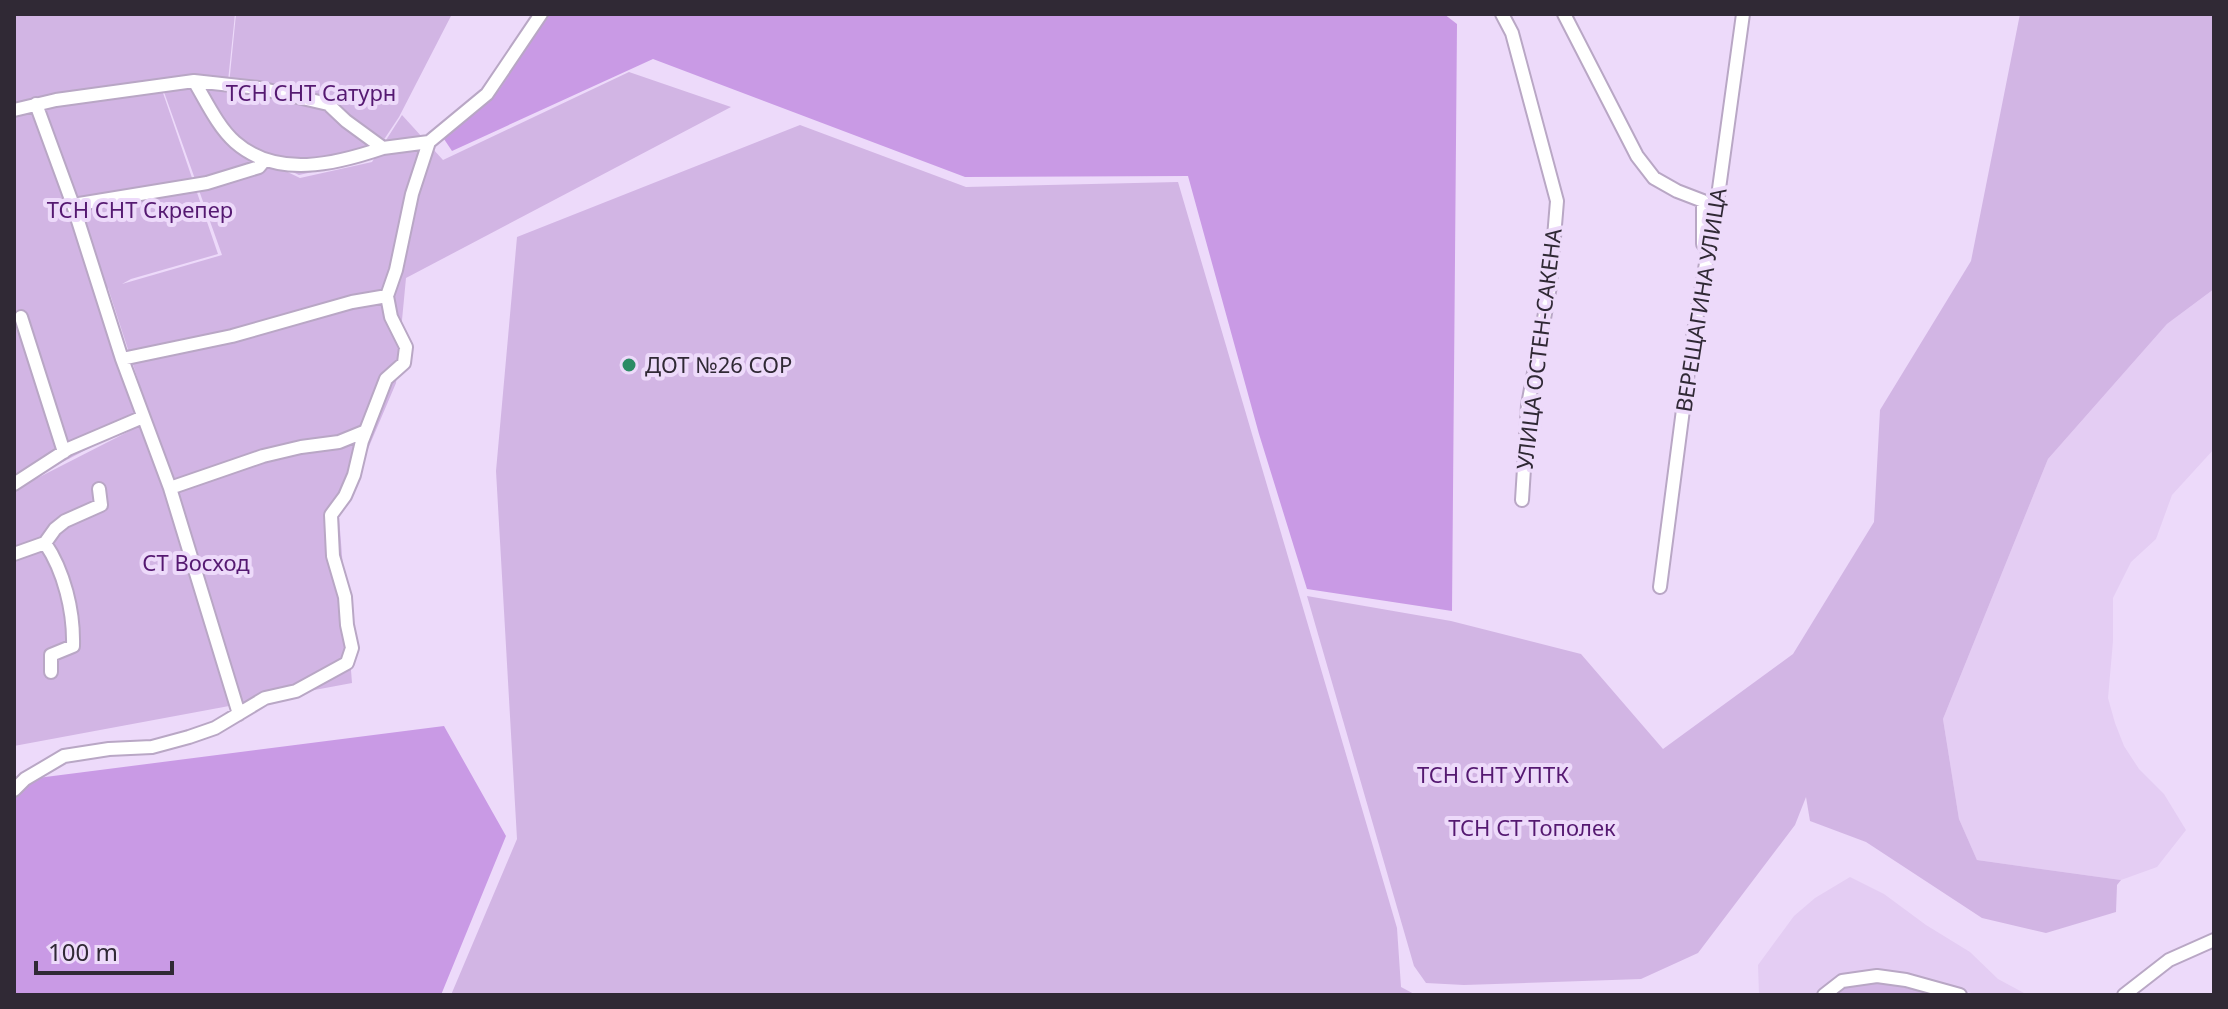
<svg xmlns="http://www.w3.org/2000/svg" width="2228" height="1009" viewBox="0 0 2228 1009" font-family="'Noto Sans',sans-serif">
<rect width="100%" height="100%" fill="#eddafa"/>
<!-- built -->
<path fill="#e4cdf3" d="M 2214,289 L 2214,449 L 2172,495 L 2156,539 L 2131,562 L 2113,598 L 2113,641 L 2108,698 L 2115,723 L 2124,746 L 2139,769 L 2164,794 L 2186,830 L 2157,867 L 2121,880 L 1977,860 L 1959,819 L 1943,719 L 2048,459 L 2167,324 Z
M 1850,877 L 1884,894 L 1926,925 L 1970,952 L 1998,979 L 2024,993 L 1977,995 L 1948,985 L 1883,973 L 1853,973 L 1818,995 L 1759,995 L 1758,965 L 1794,916 L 1815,898 Z"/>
<!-- green -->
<path fill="#d2b5e4" d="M 14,14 L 235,14 L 228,81 L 14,104 Z
M 236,14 L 452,14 L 399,117 L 371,159 L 299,175 L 233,144 L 198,84 L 229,85 Z
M 2020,14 L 2214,14 L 2214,289 L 2167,324 L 2048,459 L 1943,719 L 1959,819 L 1977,860 L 2121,880 L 2117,885 L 2116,912 L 2046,933 L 1982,918 L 1866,842 L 1810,821 L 1806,797 L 1795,825 L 1698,953 L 1641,979 L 1464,985 L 1426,983 L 1414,966 L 1307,596 L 1451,621 L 1581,654 L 1663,749 L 1793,654 L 1874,522 L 1880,410 L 1971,261 Z
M 629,72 L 731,107 L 406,278 L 396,383 L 339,517 L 352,683 L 14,746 L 14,490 L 151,420 L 108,288 L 102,290 L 40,105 L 162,90 L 218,254 L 131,279 L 122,284 L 222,255 L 164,92 L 197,87 L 231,145 L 300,178 L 372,162 L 402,115 L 443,160 Z
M 34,107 L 147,418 L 57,465 L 14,481 L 14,111 Z
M 800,125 L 966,187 L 1178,182 L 1397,928 L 1401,987 L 1416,995 L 451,995 L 517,839 L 496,471 L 517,237 Z
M 1881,982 L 1936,995 L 1830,995 L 1843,985 Z"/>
<!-- forest -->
<path fill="#c99ae5" d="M 549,14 L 1444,14 L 1457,24 L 1452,611 L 1307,589 L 1259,434 L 1188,176 L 965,177 L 653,59 L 452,151 L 444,139 L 499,90 Z
M 444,726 L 506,836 L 441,995 L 14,995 L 14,781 Z"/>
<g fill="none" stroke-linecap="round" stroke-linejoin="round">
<defs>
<path id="minor" d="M 1502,14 L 1512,33 L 1557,201 L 1550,286 L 1528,405 L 1522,500
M 1564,14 L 1637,156 L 1654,178 L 1677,191 L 1703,201 L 1703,244
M 194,81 C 206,101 218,127 235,142 C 277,179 336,164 383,148
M 36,104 L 73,205 L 122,359 L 170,488 L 239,714
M 14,110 L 56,100 L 194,81 L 259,88 L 328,104 L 346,121 L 383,148 L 429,142
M 73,205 L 207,183 L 259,167 L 264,161
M 21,317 L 64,452
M 122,359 L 232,336 L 352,302 L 387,296
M 14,484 L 68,449 L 143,417
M 170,488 L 263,456 L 301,447 L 339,442 L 366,431
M 45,543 C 64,571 74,611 73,646 L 51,655 L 51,672
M 14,554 L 45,543 L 55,529 L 65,521 L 101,505 L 99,489
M 1660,587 L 1691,348 L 1718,196 L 1743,14
M 14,790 L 25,779 L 64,756 L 109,749 L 152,747 L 189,737 L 215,728 L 265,698 L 296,691 L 347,663 L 352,648 L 347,625 L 345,597 L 333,556 L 331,515 L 345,496 L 354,475 L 362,441 L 386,379 L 404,363 L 406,347 L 391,317 L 387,296 L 396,270 L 412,194 L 429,142 L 487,94 L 541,14
M 1824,995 L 1842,981 L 1877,976 L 1906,980 L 1960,995
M 2124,995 L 2169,960 L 2214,940"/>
</defs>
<!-- minor casing -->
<use href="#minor" stroke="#b9a7c5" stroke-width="16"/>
<!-- minor -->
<use href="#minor" stroke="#fff" stroke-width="12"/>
</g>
<!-- markers -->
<circle fill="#2c8c65" stroke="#eddafa" stroke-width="3" cx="629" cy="365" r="8"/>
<g text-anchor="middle" stroke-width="8" stroke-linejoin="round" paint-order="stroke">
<!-- park labels -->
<g font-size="22" fill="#551971" stroke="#eddafa">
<text x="311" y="101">ТСН СНТ Сатурн</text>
<text x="140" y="218">ТСН СНТ Скрепер</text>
<text x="196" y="571">СТ Восход</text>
<text x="1493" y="783">ТСН СНТ УПТК</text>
<text x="1532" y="836">ТСН СТ Тополек</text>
</g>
<!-- street labels -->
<g font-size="22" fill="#302935" stroke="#eddafa">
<text transform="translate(1701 300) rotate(-81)" y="8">ВЕРЕЩАГИНА УЛИЦА</text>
<text transform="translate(1539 349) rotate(-83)" y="8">УЛИЦА ОСТЕН-САКЕНА</text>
</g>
<!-- poi labels -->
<g font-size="22" fill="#302935" stroke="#eddafa" text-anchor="start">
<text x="645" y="373">ДОТ №26 СОР</text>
</g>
</g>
<!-- border -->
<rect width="2228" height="1009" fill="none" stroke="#302935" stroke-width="32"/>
<!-- scale -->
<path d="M36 961v12h136v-12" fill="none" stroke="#302935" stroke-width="4"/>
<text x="48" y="961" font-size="24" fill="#302935" stroke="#eddafa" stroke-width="6" paint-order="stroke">100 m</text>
</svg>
